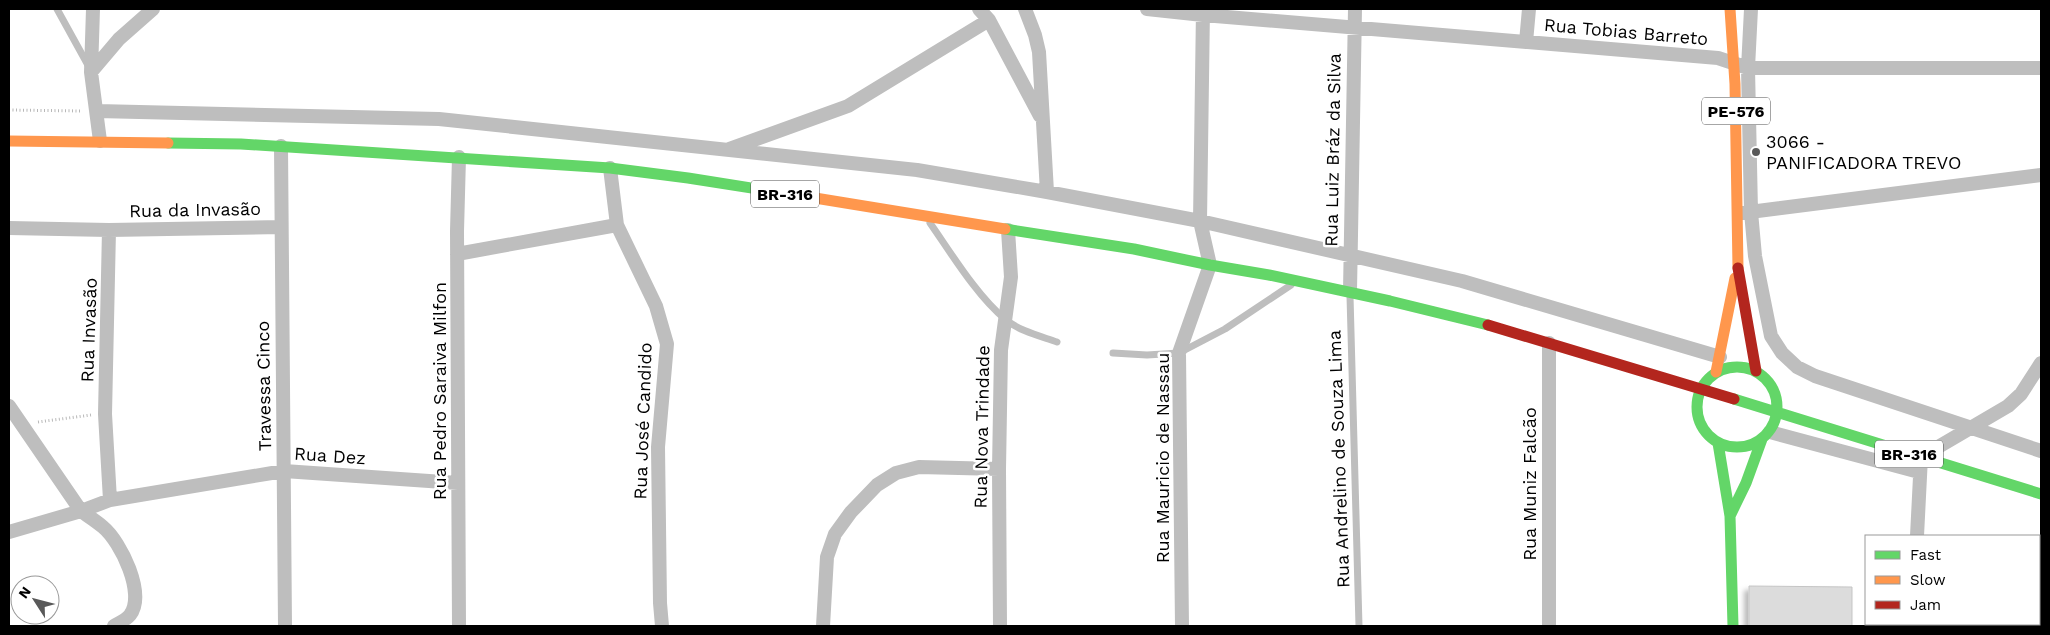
<svg xmlns="http://www.w3.org/2000/svg" width="2050" height="635" viewBox="0 0 2050 635" font-family="'Work Sans',sans-serif">
<defs>
<filter id="shadow"><feDropShadow dx="-4.5" dy="4.5" stdDeviation="2.5" flood-color="#0004"/></filter>
</defs>
<rect width="100%" height="100%" fill="#fff"/>
<!-- building -->
<path fill="#dcdcdc" stroke="#c5c5c5" filter="url(#shadow)" d="M 1749,586 L 1852,587 L 1852,626 L 1749,626 Z"/>
<g fill="none" stroke-linecap="round" stroke-linejoin="round">
<!-- path -->
<path stroke="#b8b8b8" stroke-width="3" stroke-dasharray="1 2.5" stroke-linecap="butt" d="M 9,110 L 82,111
M 38,422 L 91,415"/>
<!-- lane -->
<path stroke="#bebebe" stroke-width="7" d="M 57,9 L 89,67
M 930,223 C 951,253 977,296 1005,319 C 1019,331 1040,336 1057,342
M 1350,296 L 1359,626
M 1113,353 L 1147,355 L 1179,353 L 1225,329 L 1291,285"/>
<!-- street -->
<path stroke="#bebebe" stroke-width="14" d="M 93,9 L 91,72 L 100,141
M 979,9 L 989,20 L 1040,116
M 1025,9 L 1035,35 L 1039,52 L 1047,192
M 1147,9 L 1203,15 L 1718,58 L 1748,68 L 2041,68
M 1751,9 L 1748,68 L 1751,212 L 1755,256 L 1771,336 L 1782,353 L 1797,367 L 1815,376 L 2041,451
M 1526,42 L 1529,9
M 91,72 L 119,39 L 153,9
M 97,111 L 439,119 L 917,170 L 1047,192 L 1200,221 L 1462,281 L 1720,357
M 281,146 L 285,626
M 729,149 L 848,106 L 989,20
M 610,168 L 617,225 L 656,306 L 667,344 L 658,447 L 660,603 L 662,626
M 1742,213 L 2041,175
M 9,228 L 109,230 L 105,414 L 110,500 L 81,511 L 9,406
M 109,230 L 281,227
M 457,254 L 617,225
M 1350,291 L 1355,9
M 1770,432 L 1919,472
M 110,500 L 284,471 L 458,483
M 9,532 L 81,511 C 88,516 96,521 103,527 C 121,542 146,594 130,615 C 126,620 119,623 114,626
M 1917,536 L 1921,457 L 2008,406 L 2021,394 L 2041,363
M 2039,562 L 2041,562
M 459,626 L 457,231 L 459,157
M 823,626 L 827,557 L 835,534 L 851,512 L 877,485 L 896,473 L 919,467 L 999,469
M 1000,626 L 999,469 L 1001,350 L 1011,277 L 1008,230
M 1182,626 L 1179,353 L 1210,265 L 1200,221 L 1203,9
M 1549,626 L 1549,343
M 1915,626 L 1915,624"/>
<!-- fast -->
<path stroke="#63d668" stroke-width="11" d="M 168,143 L 241,144 L 610,168 L 688,178 L 815,198
M 1005,229 L 1134,249 L 1210,265 L 1269,275 L 1390,301 L 1488,325
M1697 407a40 40 0 1 1 80 0a40 40 0 1 1-80 0Z
M 1734,399 L 2041,494
M 1718,443 L 1730,516 L 1733,626
M 1730,516 L 1746,483 L 1762,439"/>
<!-- slow -->
<path stroke="#ff974d" stroke-width="11" d="M 1730,9 L 1735,84 L 1738,268
M 9,141 L 168,143
M 815,198 L 1005,229
M 1716,372 L 1735,278"/>
<!-- jam -->
<path stroke="#b3261e" stroke-width="11" d="M 1738,268 L 1756,371
M 1488,325 L 1734,399"/>
</g>
<!-- markers -->
<circle fill="#595959" stroke="#fff" stroke-width="2" cx="1756" cy="152" r="5"/>
<g text-anchor="middle" stroke-width="5" stroke-linejoin="round" paint-order="stroke">
<!-- shield labels -->
<g fill="#fff" stroke="#4c4c4c" stroke-width="1">
<rect x="1702" y="97.5" width="68" height="27" rx="4"/>
<rect x="751" y="180.5" width="68" height="27" rx="4"/>
<rect x="1875" y="440.5" width="68" height="27" rx="4"/>
</g>
<g font-size="16" font-weight="bold" fill="#000">
<text x="1736" y="117">PE-576</text>
<text x="785" y="200">BR-316</text>
<text x="1909" y="460">BR-316</text>
</g>
<!-- street labels -->
<g font-size="18" fill="#000" stroke="#fff">
<text transform="translate(1626 32) rotate(5)" y="6">Rua Tobias Barreto</text>
<text transform="translate(1333 150) rotate(-89)" y="6">Rua Luiz Bráz da Silva</text>
<text transform="translate(195 210) rotate(-1)" y="6">Rua da Invasão</text>
<text transform="translate(89 330) rotate(-88)" y="6">Rua Invasão</text>
<text transform="translate(264 386) rotate(-91)" y="6">Travessa Cinco</text>
<text transform="translate(440 391) rotate(-90)" y="6">Rua Pedro Saraiva Milfon</text>
<text transform="translate(643 421) rotate(-88)" y="6">Rua José Candido</text>
<text transform="translate(982 427) rotate(-89)" y="6">Rua Nova Trindade</text>
<text transform="translate(330 456) rotate(4)" y="6">Rua Dez</text>
<text transform="translate(1163 458) rotate(-90)" y="6">Rua Mauricio de Nassau</text>
<text transform="translate(1339 459) rotate(-92)" y="6">Rua Andrelino de Souza Lima</text>
<text transform="translate(1530 484) rotate(-90)" y="6">Rua Muniz Falcão</text>
</g>
<!-- poi labels -->
<g font-size="18" fill="#000" stroke="#fff" text-anchor="start">
<text x="1766" y="148">3066 -<tspan x="1766" dy="21">PANIFICADORA TREVO</tspan></text>
</g>
</g>
<!-- border -->
<rect width="2050" height="635" fill="none" stroke="#000000" stroke-width="20"/>
<!-- legend -->
<rect x="1865" y="535" width="175" height="90" fill="#ffffff" stroke="#999999"/>
<rect x="1875" y="551" width="25" height="8" fill="#63d668" stroke="#999999"/>
<text x="1910" y="560" font-size="15" fill="#000000">Fast</text>
<rect x="1875" y="576" width="25" height="8" fill="#ff974d" stroke="#999999"/>
<text x="1910" y="585" font-size="15" fill="#000000">Slow</text>
<rect x="1875" y="601" width="25" height="8" fill="#b3261e" stroke="#999999"/>
<text x="1910" y="610" font-size="15" fill="#000000">Jam</text>
<!-- north arrow -->
<g transform="translate(35 600) rotate(306)"><circle r="24" fill="#ffffff" stroke="#999999"/>
<path d="M0-4L9 19L0 12L-9 19Z" fill="#595959"/>
<text y="-8" font-size="14" font-weight="bold" text-anchor="middle" fill="#000000">N</text>
</g>
</svg>
